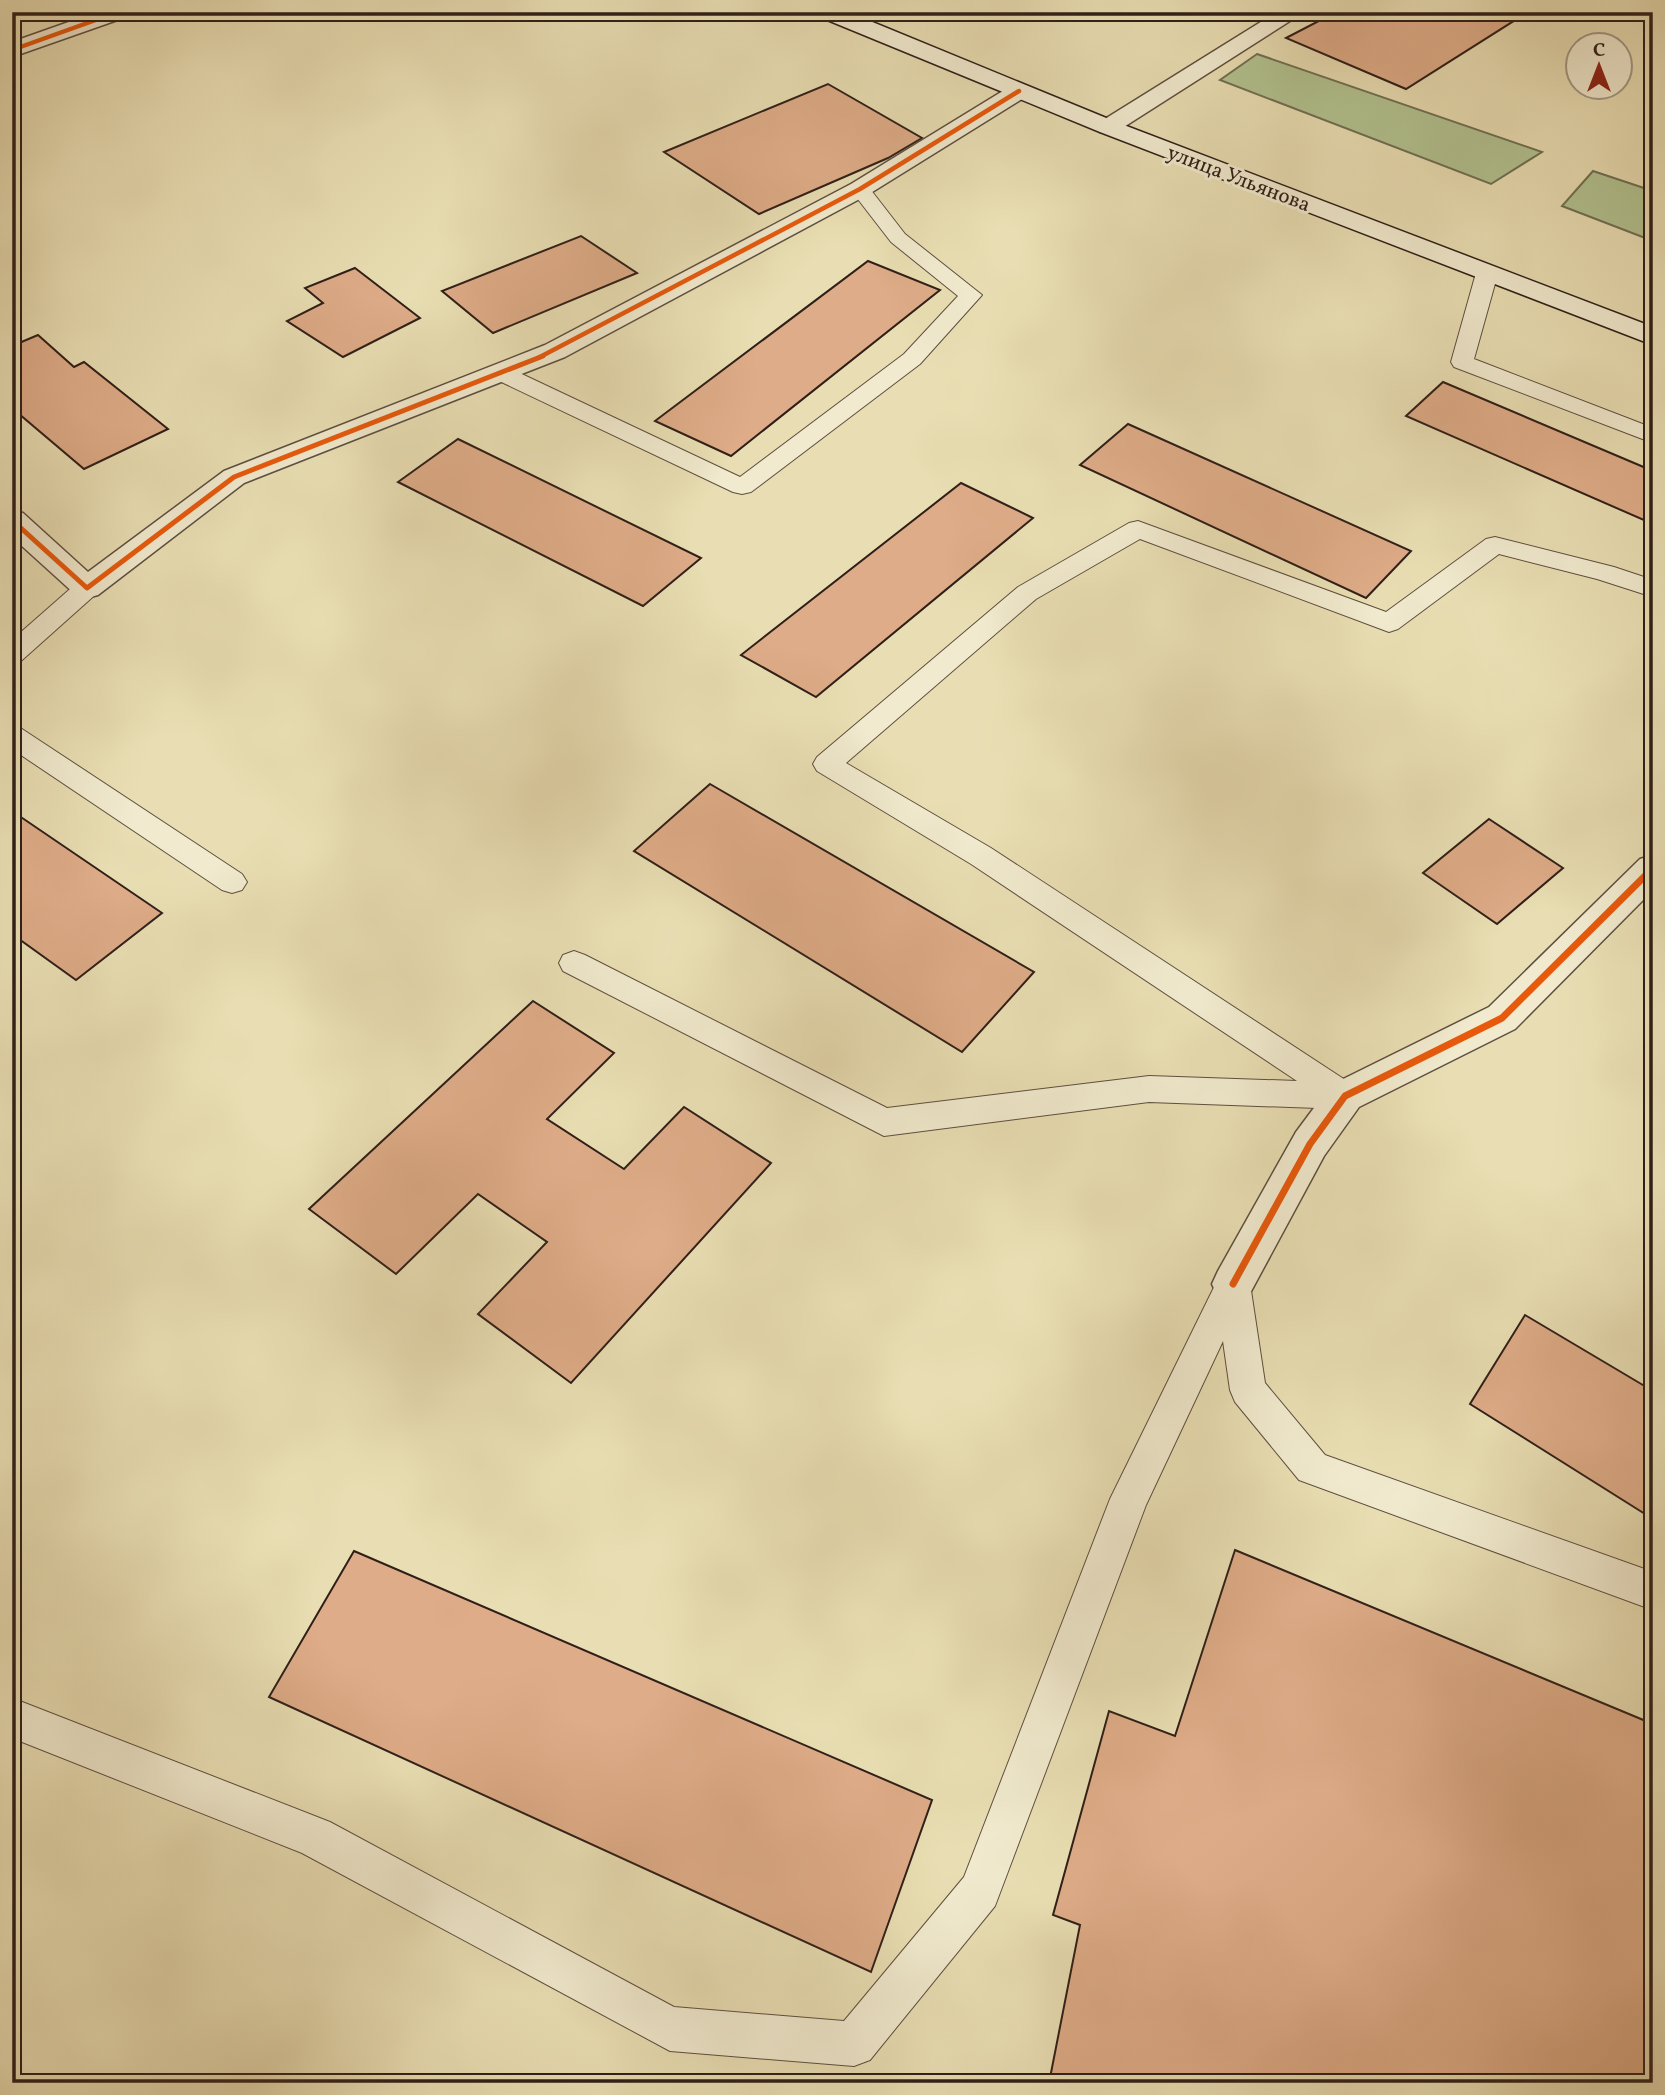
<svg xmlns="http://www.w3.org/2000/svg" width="1665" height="2095" viewBox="0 0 1665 2095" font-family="Vollkorn,serif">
<rect width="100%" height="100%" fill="#e9deb3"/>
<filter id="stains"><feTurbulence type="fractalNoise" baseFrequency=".00286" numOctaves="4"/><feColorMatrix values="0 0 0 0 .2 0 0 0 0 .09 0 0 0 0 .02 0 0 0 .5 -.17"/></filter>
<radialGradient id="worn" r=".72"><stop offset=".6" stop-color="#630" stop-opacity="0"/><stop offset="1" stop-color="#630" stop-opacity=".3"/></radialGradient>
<!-- green -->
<path fill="#b2c290" stroke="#707054" stroke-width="2" d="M 1257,54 L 1542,152 L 1491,184 L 1220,80 Z
M 1593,171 L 1653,191 L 1653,241 L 1562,206 Z"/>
<!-- building -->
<path fill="#deac88" stroke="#2f1f18" stroke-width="2" d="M 1336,12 L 1528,12 L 1406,89 L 1286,38 Z
M 828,84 L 922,138 L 888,158 L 759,214 L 664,152 Z
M 581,236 L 637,273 L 493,333 L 442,291 Z
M 868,261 L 940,290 L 731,456 L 655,421 Z
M 355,268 L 420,318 L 343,357 L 287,321 L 323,303 L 305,288 Z
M 38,335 L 74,367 L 84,362 L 168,429 L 84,469 L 12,408 L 12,346 Z
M 1443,382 L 1653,471 L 1653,524 L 1406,416 Z
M 1128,424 L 1411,551 L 1366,598 L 1080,465 Z
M 458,439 L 701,558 L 643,606 L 398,482 Z
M 961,483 L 1033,518 L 816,697 L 741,655 Z
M 710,784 L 1034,972 L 962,1052 L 634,851 Z
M 12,811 L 162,913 L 76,980 L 12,934 Z
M 1489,819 L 1563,868 L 1497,924 L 1423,873 Z
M 533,1001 L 614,1053 L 547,1119 L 624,1169 L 684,1107 L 771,1163 L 571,1383 L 478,1314 L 547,1242 L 478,1194 L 396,1274 L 309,1209 Z
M 1525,1315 L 1653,1391 L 1653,1519 L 1470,1404 Z
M 1235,1550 L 1653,1724 L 1653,2083 L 1049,2083 L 1080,1925 L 1053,1915 L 1109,1711 L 1175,1736 Z
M 354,1551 L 932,1800 L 871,1972 L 269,1697 Z"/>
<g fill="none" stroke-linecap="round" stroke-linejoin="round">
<defs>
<path id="service" d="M 860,183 L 867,185 L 905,234 L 982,295 L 920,364 L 751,492 L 742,494 L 733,492 L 493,378 L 490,373 L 493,368 L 509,368 L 740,477 L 904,354 L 958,296 L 891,242 L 850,189 L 853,185 Z
M 1487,267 L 1495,268 L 1498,273 L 1474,359 L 1653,428 L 1653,443 L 1454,367 L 1451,362 L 1476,273 L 1479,268 Z
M 1138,521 L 1386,612 L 1486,539 L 1495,537 L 1614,567 L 1653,580 L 1653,597 L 1597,579 L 1499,554 L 1398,629 L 1389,632 L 1140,539 L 1036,599 L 846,763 L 991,848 L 1356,1087 L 1361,1096 L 1356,1105 L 1345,1109 L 1149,1102 L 884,1136 L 563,971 L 559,963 L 563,955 L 574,951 L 585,955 L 887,1108 L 1149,1076 L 1297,1081 L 971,864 L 817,771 L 813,764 L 817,757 L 1018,587 L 1129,523 Z
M 87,580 L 96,582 L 100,588 L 96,594 L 21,661 L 12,664 L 12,640 L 78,582 Z
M 12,726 L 22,729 L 242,874 L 247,882 L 242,890 L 232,893 L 222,890 L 12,749 Z
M 1233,1269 L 1245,1273 L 1250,1284 L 1265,1383 L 1325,1455 L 1653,1572 L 1653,1610 L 1299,1480 L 1235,1402 L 1230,1390 L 1223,1341 L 1146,1505 L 995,1906 L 870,2060 L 854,2066 L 670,2051 L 302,1853 L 12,1738 L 12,1698 L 330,1822 L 674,2007 L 844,2021 L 964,1877 L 1110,1499 L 1221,1273 Z"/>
<path id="minor" d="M 97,12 L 129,12 L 126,17 L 12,57 L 12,42 Z
M 1277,12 L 1304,12 L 1116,132 L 1100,132 L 1096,127 L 1100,122 Z
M 1019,84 L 1027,86 L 1031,91 L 1027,96 L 869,194 L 565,357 L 244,483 L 98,595 L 87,598 L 76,595 L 12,537 L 12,511 L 23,513 L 88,572 L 224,471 L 545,345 L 851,184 L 1011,86 Z
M 1653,855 L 1653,890 L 1515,1029 L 1359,1107 L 1324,1156 L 1248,1297 L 1233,1303 L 1218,1297 L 1212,1284 L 1218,1271 L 1296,1132 L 1331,1085 L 1489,1007 L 1640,859 Z"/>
<path id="secondary" d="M 817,12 L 848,12 L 1116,122 L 1653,327 L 1653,345 L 1100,132 L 820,17 Z"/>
</defs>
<!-- service casing -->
<use href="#service" stroke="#5e4f3f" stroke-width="2"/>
<!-- minor casing -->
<use href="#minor" stroke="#5e4f3f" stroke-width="3"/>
<!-- secondary casing -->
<use href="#secondary" stroke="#2f1f18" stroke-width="3"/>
<!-- service -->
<use href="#service" fill="#f1eace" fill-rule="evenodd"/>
<!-- minor -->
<use href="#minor" fill="#f1eace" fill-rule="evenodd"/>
<!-- secondary -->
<use href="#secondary" fill="#f1eace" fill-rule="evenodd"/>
<defs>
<path id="cycleway-far2" d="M 12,50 L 118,12
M 538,358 L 860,189 L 1019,91"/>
<path id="cycleway-far1" d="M 12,520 L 87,588 L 234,477 L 543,356"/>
<path id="cycleway" d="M 1233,1284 L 1310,1144 L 1345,1096 L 1502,1018 L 1653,868"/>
</defs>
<!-- cycleway-far2 casing -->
<use href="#cycleway-far2" stroke="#f1eace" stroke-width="7"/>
<!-- cycleway-far1 casing -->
<use href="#cycleway-far1" stroke="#f1eace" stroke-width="9"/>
<!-- cycleway casing -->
<use href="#cycleway" stroke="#f1eace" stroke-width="11"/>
<!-- cycleway-far2 -->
<use href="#cycleway-far2" stroke="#e8590c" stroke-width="4.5"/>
<!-- cycleway-far1 -->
<use href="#cycleway-far1" stroke="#e8590c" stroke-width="5"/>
<!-- cycleway -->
<use href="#cycleway" stroke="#e8590c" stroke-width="7"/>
</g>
<g text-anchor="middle" stroke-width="6" stroke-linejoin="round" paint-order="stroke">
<!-- far-street labels -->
<g font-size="21" fill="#2f1f18" stroke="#f1eace">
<text transform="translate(1239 178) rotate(21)" y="7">улица Ульянова</text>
</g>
</g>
<!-- margin -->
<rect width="1665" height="2095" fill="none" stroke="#e9deb3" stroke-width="42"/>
<rect x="14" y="14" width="1637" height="2067" fill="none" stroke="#2f1f18" stroke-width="3.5"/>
<rect x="21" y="21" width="1623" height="2053" fill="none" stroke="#2f1f18" stroke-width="2"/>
<!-- north arrow -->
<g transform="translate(1599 66)"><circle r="33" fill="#f1eace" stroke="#a39985" stroke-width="2"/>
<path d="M0-5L12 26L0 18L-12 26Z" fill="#8f2418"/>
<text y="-10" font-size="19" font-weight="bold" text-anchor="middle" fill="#2f1f18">С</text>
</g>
<rect width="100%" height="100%" filter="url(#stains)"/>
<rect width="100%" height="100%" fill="url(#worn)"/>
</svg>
